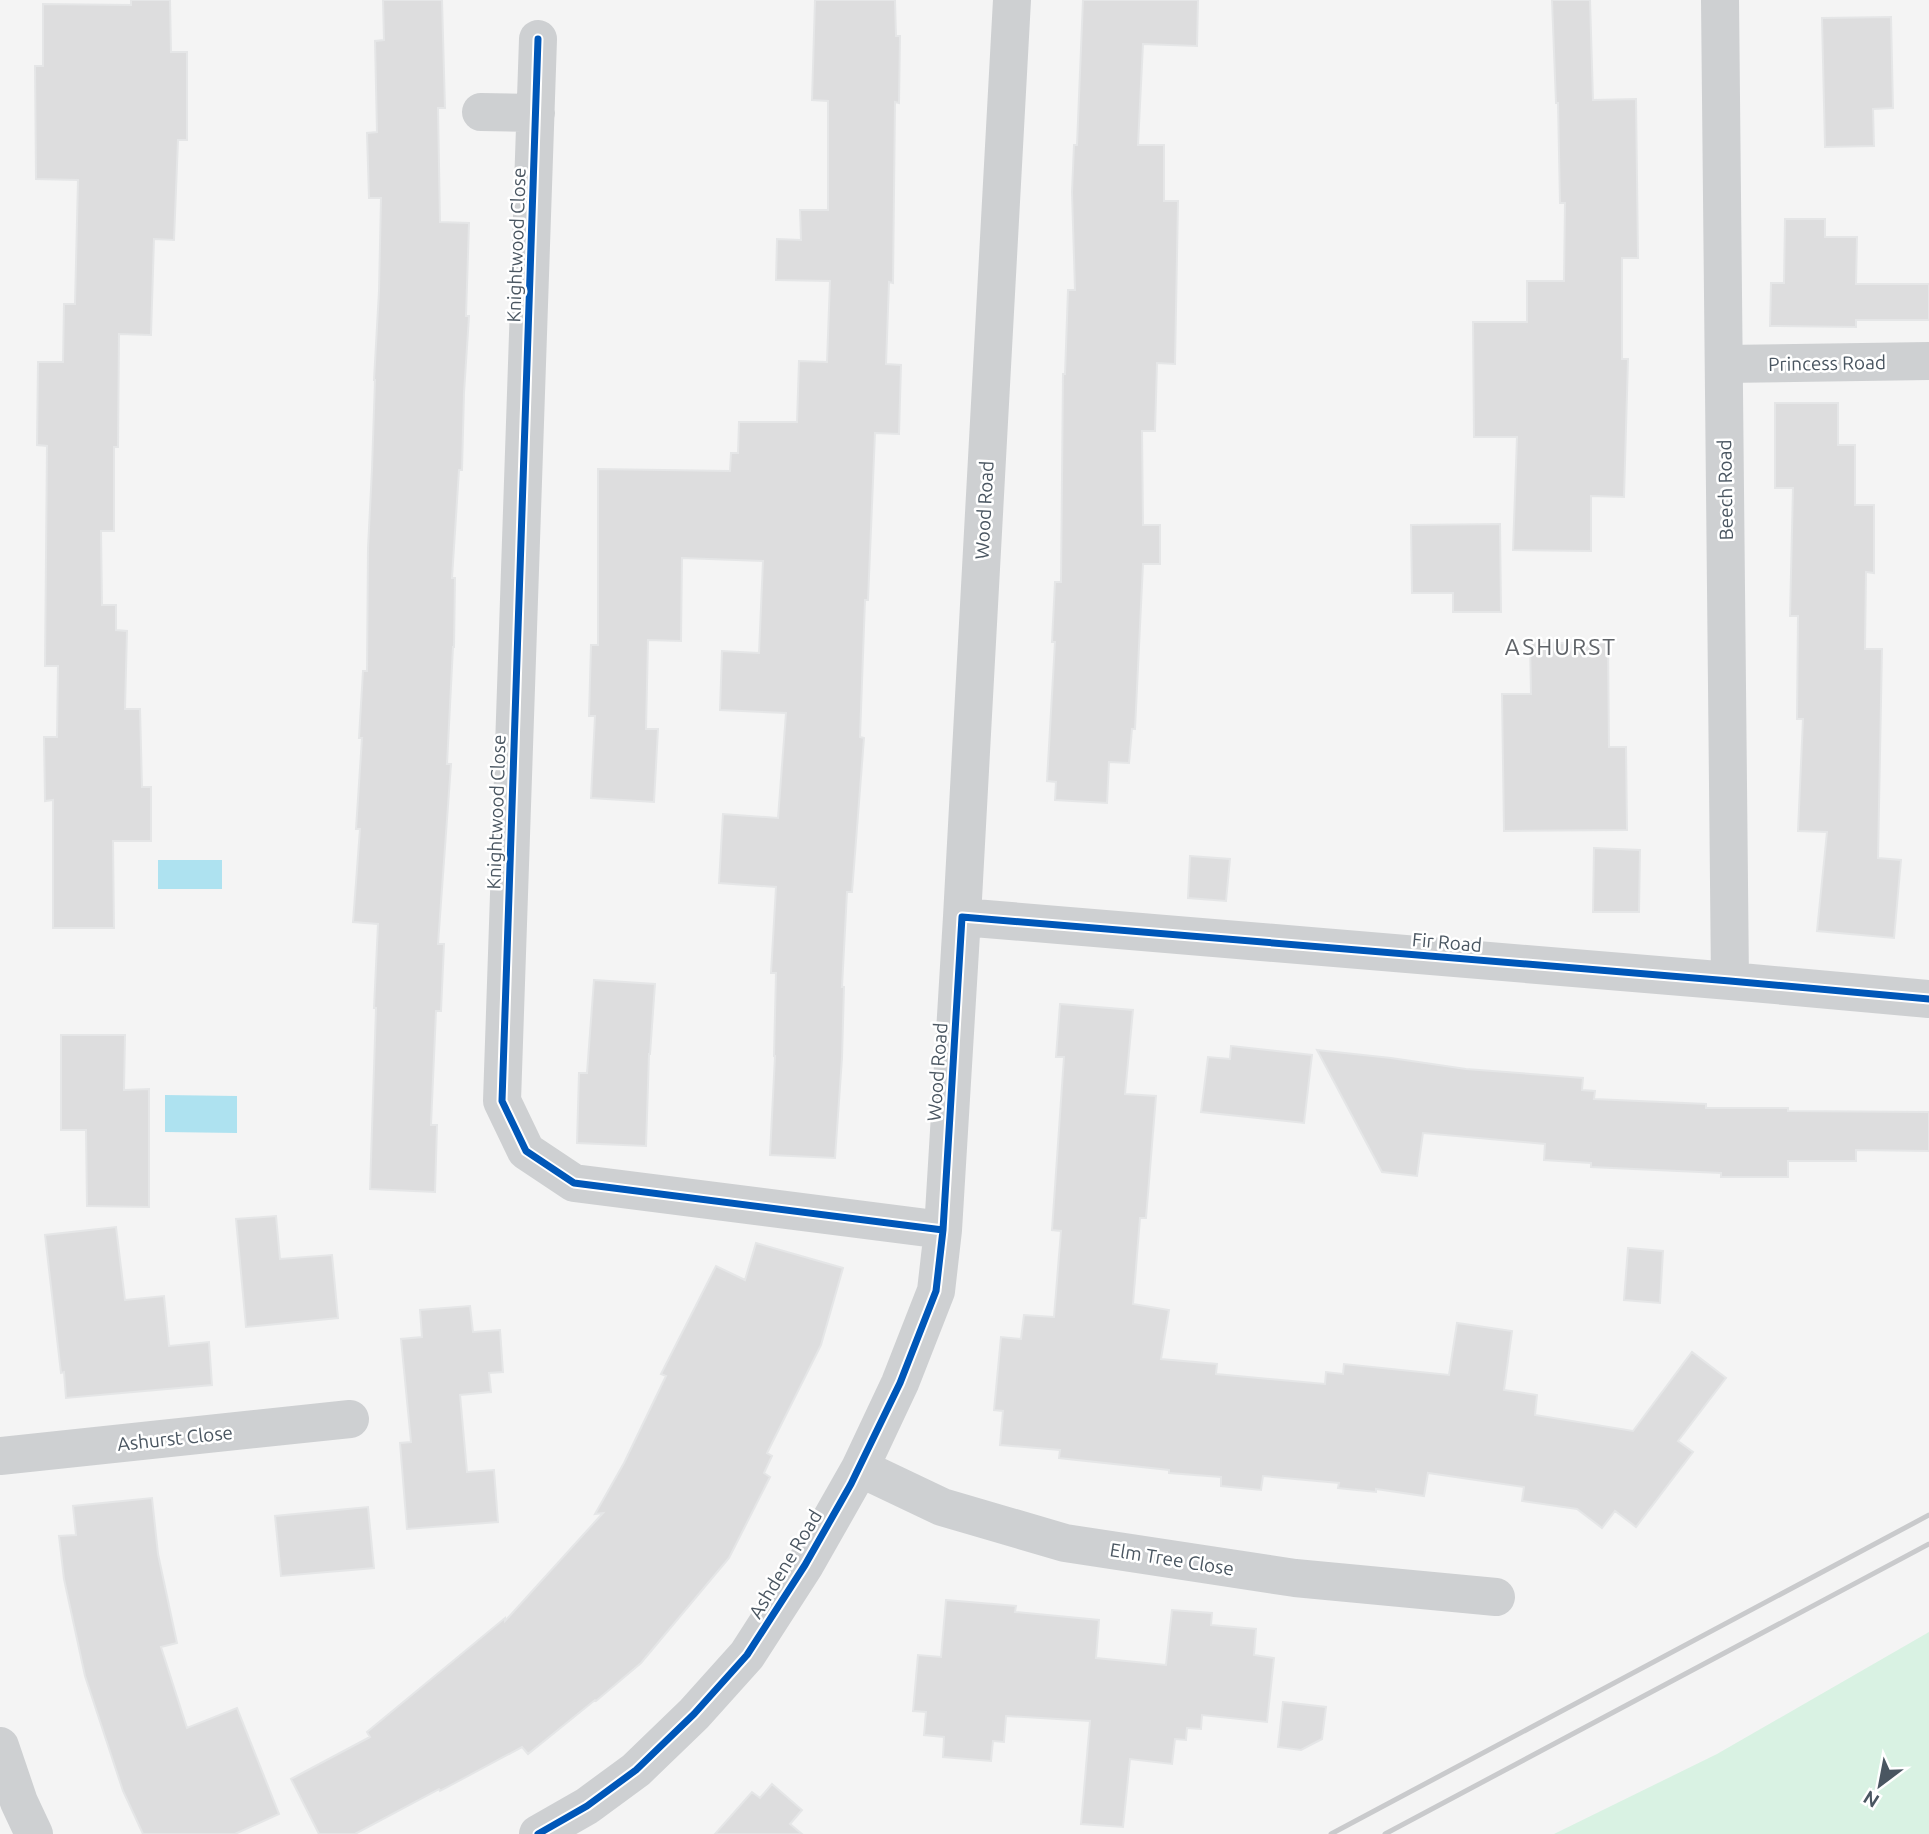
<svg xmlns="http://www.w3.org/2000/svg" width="1929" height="1834" viewBox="0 0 1929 1834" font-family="Ubuntu,sans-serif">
<rect width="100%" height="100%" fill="#f4f4f4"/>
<!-- green -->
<path fill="#d9f2e3" d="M 1929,1632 L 1929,1834 L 1554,1834 L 1717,1754 Z"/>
<!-- water -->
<path fill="#aee2f0" d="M 158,860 L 222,860 L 222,889 L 158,889 Z
M 165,1095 L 237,1096 L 237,1133 L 165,1132 Z"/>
<!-- building -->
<path fill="#ddddde" stroke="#e5e6e7" stroke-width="2" d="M 131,0 L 170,0 L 171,52 L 187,52 L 187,140 L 178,140 L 174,240 L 154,239 L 151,335 L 119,334 L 118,447 L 114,447 L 114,531 L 101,531 L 102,605 L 116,605 L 116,630 L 127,631 L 125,709 L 140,709 L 142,787 L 151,787 L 151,841 L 113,841 L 114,928 L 53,928 L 53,800 L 45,801 L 44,737 L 57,737 L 58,666 L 45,666 L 47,446 L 37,445 L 38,362 L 63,362 L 64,304 L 75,304 L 78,180 L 36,179 L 35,66 L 43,66 L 43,4 L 131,5 Z
M 383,0 L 442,0 L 445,108 L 438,108 L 440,222 L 469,223 L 466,316 L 469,316 L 464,393 L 462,470 L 459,470 L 452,578 L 455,578 L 454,647 L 453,647 L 447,764 L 451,764 L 438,944 L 444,944 L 441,1011 L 436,1011 L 431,1125 L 437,1125 L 435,1192 L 370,1189 L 376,1008 L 374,1008 L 378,924 L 353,922 L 360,829 L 356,829 L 362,738 L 359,738 L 363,671 L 367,671 L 368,548 L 372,469 L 375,380 L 374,380 L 379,291 L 381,198 L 369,198 L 367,133 L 377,132 L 375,41 L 384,40 Z
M 815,0 L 895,0 L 896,36 L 900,36 L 899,103 L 895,102 L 893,283 L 889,282 L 886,364 L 901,365 L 899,434 L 875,433 L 868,600 L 865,600 L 860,737 L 864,738 L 852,892 L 847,892 L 842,987 L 844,987 L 842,1058 L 835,1158 L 770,1155 L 775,1056 L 774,1056 L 776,973 L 771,973 L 776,887 L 719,883 L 723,814 L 778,818 L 786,713 L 720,710 L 722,651 L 759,653 L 763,561 L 682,558 L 681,641 L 648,640 L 646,729 L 658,729 L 654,802 L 591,798 L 595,716 L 589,716 L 591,645 L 598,645 L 598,469 L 730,471 L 731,453 L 738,453 L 739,422 L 797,422 L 799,361 L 827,362 L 830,281 L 776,280 L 777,239 L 801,240 L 800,210 L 828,210 L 828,101 L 812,100 Z
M 1083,0 L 1198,0 L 1197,46 L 1143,44 L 1138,145 L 1164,145 L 1164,201 L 1178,201 L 1175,364 L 1157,363 L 1155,431 L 1142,431 L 1143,525 L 1160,525 L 1160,564 L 1143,564 L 1135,729 L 1132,729 L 1129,763 L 1109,762 L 1107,803 L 1055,800 L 1056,782 L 1047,781 L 1055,642 L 1052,642 L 1055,582 L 1061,582 L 1063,374 L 1065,374 L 1068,290 L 1075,290 L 1072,192 L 1074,145 L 1077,145 Z
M 1552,0 L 1590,0 L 1593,100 L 1636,99 L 1638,258 L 1622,258 L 1622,359 L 1628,359 L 1624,497 L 1591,496 L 1591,551 L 1513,550 L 1517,437 L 1474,437 L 1473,322 L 1527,322 L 1527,281 L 1564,281 L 1565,203 L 1560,203 L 1558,103 L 1556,103 Z
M 1891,17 L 1893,108 L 1873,109 L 1874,146 L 1825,147 L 1822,18 Z
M 1785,219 L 1825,219 L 1825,237 L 1857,237 L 1856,284 L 1929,284 L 1929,320 L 1856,320 L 1856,327 L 1770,326 L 1771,283 L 1784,283 Z
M 1775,403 L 1838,403 L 1838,445 L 1855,445 L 1855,505 L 1874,505 L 1874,573 L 1866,572 L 1865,649 L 1882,649 L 1878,858 L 1901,860 L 1894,938 L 1817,931 L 1827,832 L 1798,831 L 1803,719 L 1797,719 L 1798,616 L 1790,616 L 1793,488 L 1775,488 Z
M 1500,524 L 1501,612 L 1453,612 L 1453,593 L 1412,593 L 1411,525 Z
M 1530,643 L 1608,643 L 1609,747 L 1626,747 L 1627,830 L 1504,831 L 1502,694 L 1531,694 Z
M 1594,848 L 1640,850 L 1639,912 L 1593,912 Z
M 1190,856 L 1230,859 L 1226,901 L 1188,898 Z
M 594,980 L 655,984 L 650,1054 L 649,1054 L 646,1146 L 577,1143 L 579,1073 L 587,1073 Z
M 1060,1004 L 1133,1010 L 1125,1094 L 1156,1096 L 1146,1218 L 1140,1218 L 1133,1304 L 1169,1310 L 1161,1359 L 1217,1364 L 1216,1374 L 1325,1384 L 1326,1372 L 1343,1374 L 1344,1364 L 1449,1375 L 1457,1323 L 1512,1331 L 1504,1390 L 1537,1395 L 1535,1415 L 1633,1431 L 1692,1352 L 1726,1378 L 1678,1441 L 1693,1452 L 1636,1527 L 1615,1511 L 1602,1528 L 1577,1509 L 1522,1501 L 1524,1487 L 1428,1473 L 1424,1496 L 1376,1489 L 1376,1492 L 1338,1488 L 1339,1483 L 1263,1476 L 1261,1490 L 1221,1486 L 1221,1477 L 1169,1473 L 1169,1470 L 1059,1458 L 1060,1450 L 1000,1445 L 1003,1411 L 994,1410 L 1001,1337 L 1021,1339 L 1024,1315 L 1054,1317 L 1061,1231 L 1052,1230 L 1064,1057 L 1056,1057 Z
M 61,1035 L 125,1035 L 124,1090 L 149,1089 L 149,1207 L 87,1206 L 86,1130 L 61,1130 Z
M 1231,1046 L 1312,1055 L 1304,1123 L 1201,1112 L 1208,1057 L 1230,1059 Z
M 1317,1050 L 1391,1058 L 1466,1069 L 1583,1078 L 1582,1090 L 1595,1091 L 1594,1099 L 1706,1104 L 1706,1108 L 1788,1108 L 1788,1111 L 1929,1112 L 1929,1151 L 1856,1150 L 1856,1161 L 1788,1161 L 1788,1177 L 1721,1177 L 1721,1173 L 1591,1167 L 1591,1163 L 1544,1160 L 1545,1144 L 1423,1133 L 1417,1176 L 1382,1172 Z
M 276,1216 L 280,1259 L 332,1255 L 338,1318 L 246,1327 L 236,1219 Z
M 116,1227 L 125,1300 L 164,1296 L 169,1346 L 209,1342 L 212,1385 L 66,1398 L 64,1372 L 61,1373 L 45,1235 Z
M 756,1243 L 843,1268 L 821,1345 L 767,1453 L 772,1456 L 764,1473 L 770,1477 L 729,1558 L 641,1663 L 596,1701 L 595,1700 L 528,1754 L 522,1747 L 440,1791 L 439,1789 L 355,1834 L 319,1834 L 291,1779 L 370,1737 L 367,1732 L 505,1618 L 505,1621 L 603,1513 L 595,1514 L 624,1463 L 666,1376 L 661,1374 L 716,1266 L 745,1280 Z
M 1628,1248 L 1663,1251 L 1660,1303 L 1624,1300 Z
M 470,1306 L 473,1332 L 500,1330 L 503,1372 L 489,1373 L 491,1392 L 460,1395 L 467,1472 L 494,1470 L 498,1522 L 407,1529 L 400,1443 L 411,1442 L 401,1339 L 422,1337 L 420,1310 Z
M 152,1498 L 158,1554 L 177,1643 L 161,1647 L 187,1728 L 237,1708 L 279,1814 L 235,1834 L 143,1834 L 123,1791 L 85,1676 L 64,1579 L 59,1536 L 76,1535 L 73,1506 Z
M 368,1507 L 374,1568 L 281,1576 L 275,1516 Z
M 946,1600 L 1016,1606 L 1015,1612 L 1099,1620 L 1096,1658 L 1166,1665 L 1172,1610 L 1212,1613 L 1211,1625 L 1256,1629 L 1254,1655 L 1274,1658 L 1267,1722 L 1202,1715 L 1201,1729 L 1187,1728 L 1186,1740 L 1175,1739 L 1172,1764 L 1130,1759 L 1123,1827 L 1081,1824 L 1090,1721 L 1006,1716 L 1004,1742 L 993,1741 L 991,1761 L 943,1757 L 944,1737 L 924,1735 L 926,1712 L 913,1711 L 918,1655 L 941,1657 Z
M 1283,1702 L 1326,1707 L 1322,1739 L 1301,1750 L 1278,1747 Z
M 772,1784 L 802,1810 L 790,1824 L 802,1834 L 715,1834 L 752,1792 L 760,1798 Z"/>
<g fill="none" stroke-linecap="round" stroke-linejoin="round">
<!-- minor -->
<path stroke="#ced0d2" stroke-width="38" d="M 1720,0 L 1730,981
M 538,39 L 502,1101 L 526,1151 L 574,1183 L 943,1230
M 481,112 L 536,113
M 1724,364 L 1929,361
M 962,917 L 1730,981 L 1929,999
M 0,1456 L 350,1419
M 860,1468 L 942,1507 L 1065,1543 L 1295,1578 L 1496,1597
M 0,1746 L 19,1802 L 34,1834
M 538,1834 L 587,1806 L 636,1770 L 694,1714 L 747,1655 L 805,1565 L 860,1468 L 900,1383 L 936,1291 L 943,1230 L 962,917 L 1012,0"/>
<!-- rail -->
<path stroke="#c9cacc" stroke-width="5" d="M 1331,1834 L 1929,1515
M 1385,1834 L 1929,1544"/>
<defs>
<path id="cycleway" d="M 538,39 L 502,1101 L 526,1151 L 574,1183 L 943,1230
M 538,1834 L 587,1806 L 636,1770 L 694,1714 L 747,1655 L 805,1565 L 851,1484 L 900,1383 L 936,1291 L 943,1230 L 962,917 L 1730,981 L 1929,999"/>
</defs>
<!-- cycleway casing -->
<use href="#cycleway" stroke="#fff" stroke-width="11"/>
<!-- cycleway -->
<use href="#cycleway" stroke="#0057b8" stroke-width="7"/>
</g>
<g text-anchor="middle" stroke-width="5" stroke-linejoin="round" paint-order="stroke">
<!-- street labels -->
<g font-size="19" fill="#4a5661" stroke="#fff">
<text transform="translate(516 245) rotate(-88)" y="7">Knightwood Close</text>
<text transform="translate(1827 363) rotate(-1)" y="7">Princess Road</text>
<text transform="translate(1725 490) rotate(-91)" y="7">Beech Road</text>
<text transform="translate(984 510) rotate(-87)" y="7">Wood Road</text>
<text transform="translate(496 812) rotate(-88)" y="7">Knightwood Close</text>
<text transform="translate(1447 942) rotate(5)" y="7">Fir Road</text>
<text transform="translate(937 1072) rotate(-86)" y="7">Wood Road</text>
<text transform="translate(175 1438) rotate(-6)" y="7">Ashurst Close</text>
<text transform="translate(1172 1559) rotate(9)" y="7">Elm Tree Close</text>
<text transform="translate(785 1564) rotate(-59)" y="7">Ashdene Road</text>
</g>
<!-- quarter labels -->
<g font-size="23" letter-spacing="2" fill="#5f6368" stroke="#fff">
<text x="1561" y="655">ASHURST</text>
</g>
</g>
<!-- north arrow -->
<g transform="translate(1880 1785) rotate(212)" stroke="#ffffff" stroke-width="5" paint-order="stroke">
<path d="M0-5L12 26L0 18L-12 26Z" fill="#4a5661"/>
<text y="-10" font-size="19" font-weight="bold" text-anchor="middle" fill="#4a5661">N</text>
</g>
</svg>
